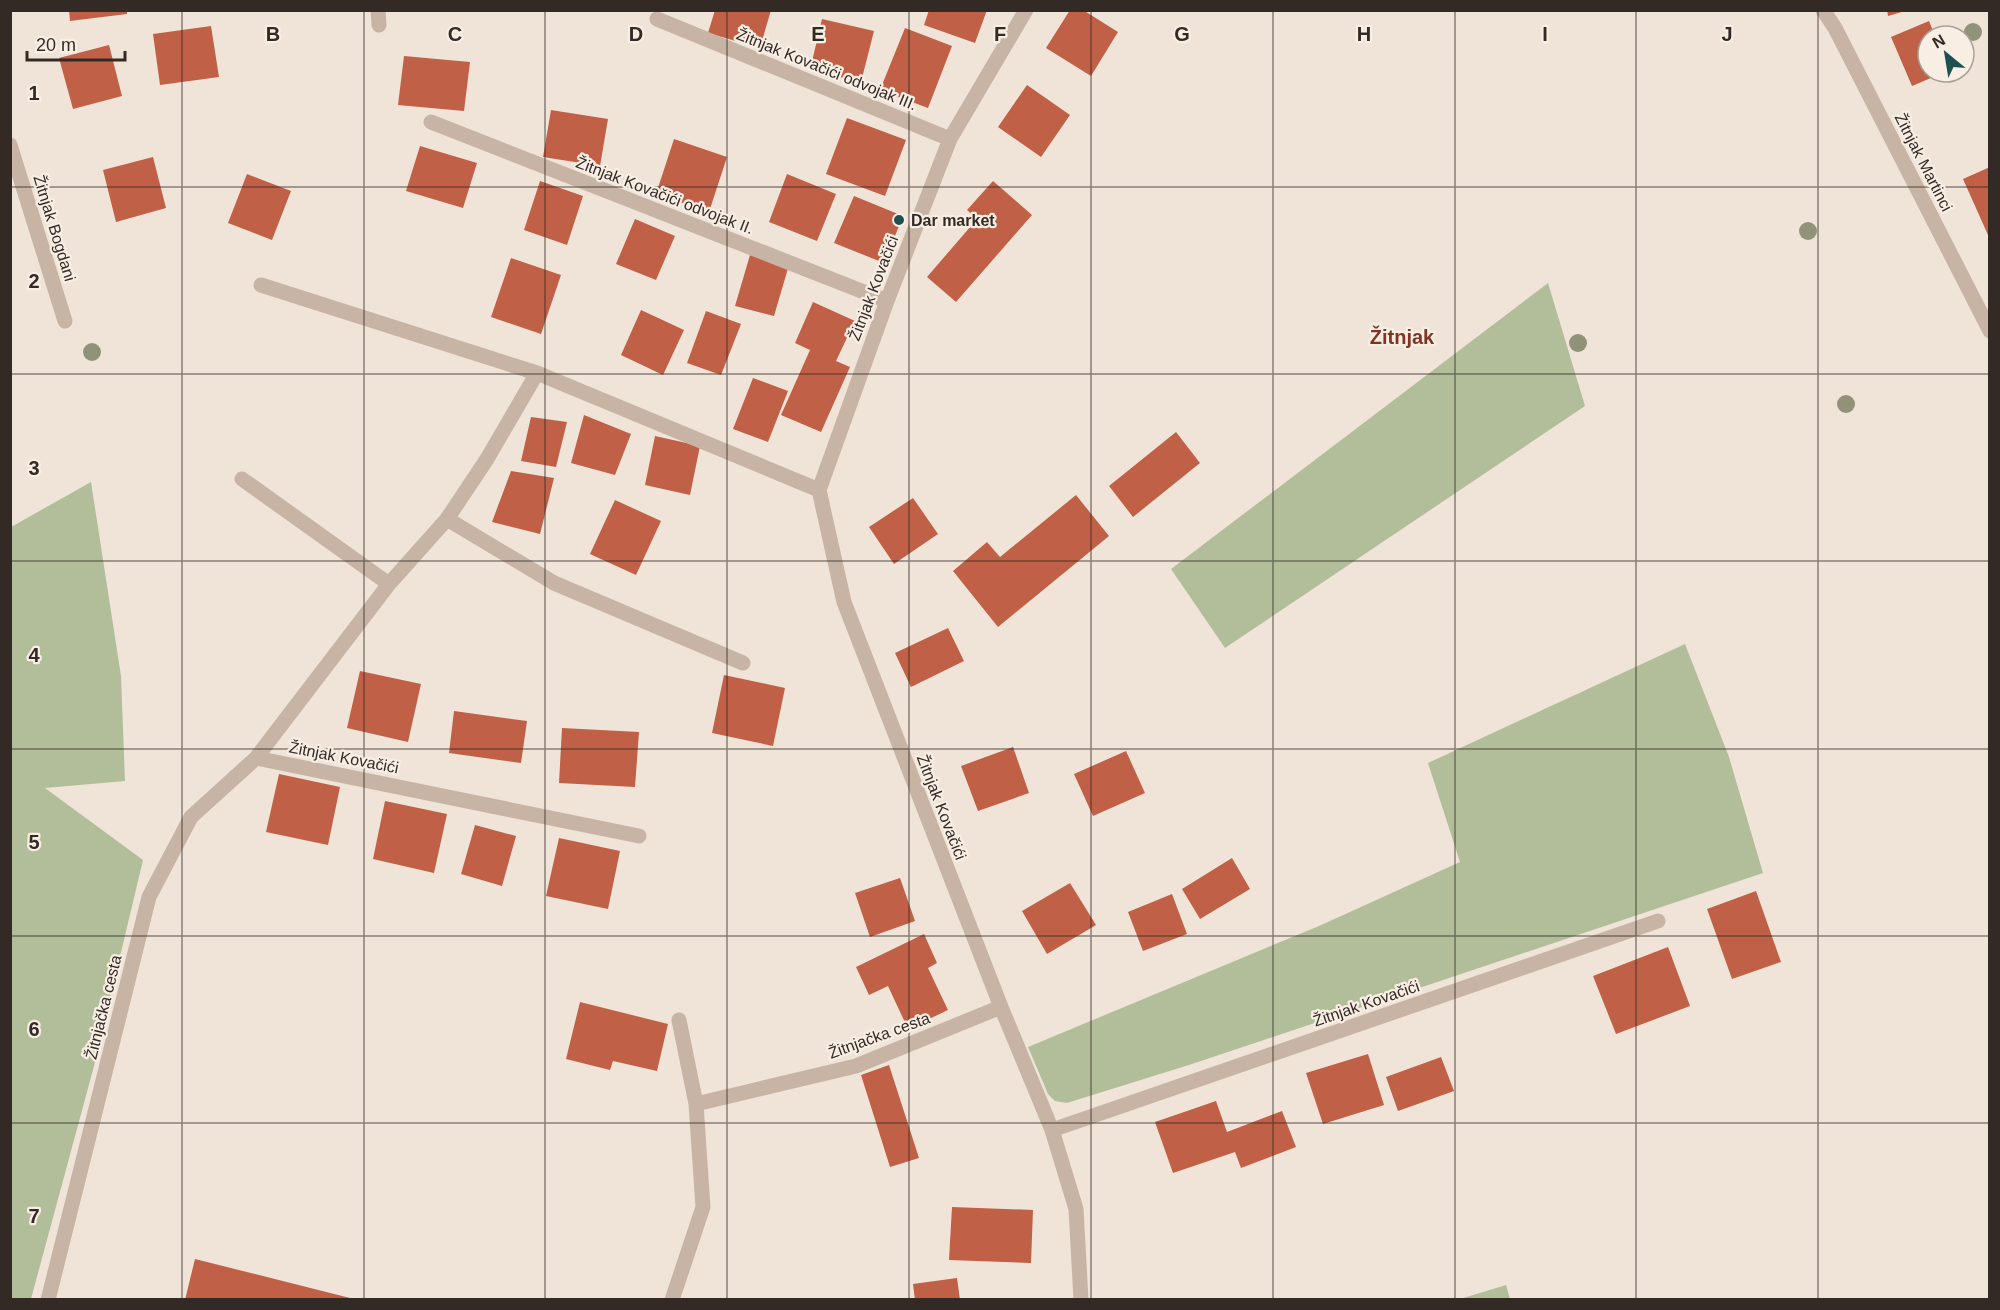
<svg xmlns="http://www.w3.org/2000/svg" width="2000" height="1310" viewBox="0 0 2000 1310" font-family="Arial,sans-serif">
<rect width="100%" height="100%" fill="#f0e4d8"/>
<!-- green -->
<path fill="#b2be99" d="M 1548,283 L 1585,406 L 1225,648 L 1171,569 Z
M 91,482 L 121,676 L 125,781 L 45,788 L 143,860 L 94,1066 L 31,1299 L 11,1299 L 11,527 Z
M 1685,644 L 1729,757 L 1763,873 L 1192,1064 L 1067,1103 L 1055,1101 L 1048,1094 L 1028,1047 L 1319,926 L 1460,862 L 1428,763 Z
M 1506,1285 L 1510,1299 L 1460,1299 Z"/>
<!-- building -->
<path fill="#c06046" d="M 69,10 L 127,10 L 127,14 L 70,21 Z
M 715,10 L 771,10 L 760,48 L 708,33 Z
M 929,10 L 987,10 L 975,43 L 924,25 Z
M 1070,10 L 1083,10 L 1118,32 L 1091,76 L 1046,48 Z
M 1887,10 L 1905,10 L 1905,11 L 1888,16 Z
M 822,19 L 874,31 L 861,82 L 810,70 Z
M 1929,21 L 1935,36 L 1928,36 L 1928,72 L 1945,72 L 1912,86 L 1891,37 Z
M 211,26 L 219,77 L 160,85 L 153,34 Z
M 905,28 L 952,46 L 928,108 L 880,90 Z
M 109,45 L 122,96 L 73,109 L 59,58 Z
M 404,56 L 470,62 L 464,111 L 398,105 Z
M 1027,85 L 1070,115 L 1041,157 L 998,127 Z
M 551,110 L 608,119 L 600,166 L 543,157 Z
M 847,118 L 906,140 L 885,196 L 826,174 Z
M 674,139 L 727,157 L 709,212 L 656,194 Z
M 420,146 L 477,163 L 463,208 L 406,191 Z
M 153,157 L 166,208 L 116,222 L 103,170 Z
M 1990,167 L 1990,235 L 1988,235 L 1963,179 Z
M 247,174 L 291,191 L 272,240 L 228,223 Z
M 787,174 L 836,194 L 817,241 L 769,222 Z
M 540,181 L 583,196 L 567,245 L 524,230 Z
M 993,181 L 1032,215 L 956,302 L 927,277 L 977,219 L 967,210 Z
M 854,196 L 903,216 L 884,263 L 834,243 Z
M 635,219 L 675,236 L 656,280 L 616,264 Z
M 750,255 L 789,265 L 774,316 L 735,306 Z
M 511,258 L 561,275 L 541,334 L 491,317 Z
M 813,302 L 855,321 L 836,361 L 850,367 L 821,432 L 781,415 L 810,350 L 795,343 Z
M 641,310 L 684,330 L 663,375 L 621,355 Z
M 706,311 L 741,324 L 721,375 L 687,363 Z
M 753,378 L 788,391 L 768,442 L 733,429 Z
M 584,415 L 631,434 L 615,475 L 571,463 Z
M 531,417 L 567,422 L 556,467 L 521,461 Z
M 1176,432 L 1200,463 L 1133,517 L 1109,486 Z
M 655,436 L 700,446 L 690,495 L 645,485 Z
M 511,471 L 554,478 L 540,534 L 492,522 Z
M 1076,495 L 1109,536 L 998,627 L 953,571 L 987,542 L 1000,557 Z
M 913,498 L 938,534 L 894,564 L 869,527 Z
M 615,500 L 661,521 L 636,575 L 590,554 Z
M 948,628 L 964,661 L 911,687 L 895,653 Z
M 360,671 L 421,684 L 408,742 L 347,728 Z
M 724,675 L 785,688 L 773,746 L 712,733 Z
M 454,711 L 527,721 L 521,763 L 449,753 Z
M 562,728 L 639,732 L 635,787 L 559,783 Z
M 1013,747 L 1029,793 L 978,811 L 961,766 Z
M 1126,751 L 1145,793 L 1093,816 L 1074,774 Z
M 279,774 L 340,787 L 328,845 L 266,832 Z
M 385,801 L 447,814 L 434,873 L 373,859 Z
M 475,825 L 516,836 L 502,886 L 461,874 Z
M 559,838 L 620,851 L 608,909 L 546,896 Z
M 1232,858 L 1250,889 L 1200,919 L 1182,889 Z
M 900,878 L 915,921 L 870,937 L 855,893 Z
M 1070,883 L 1096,925 L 1047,954 L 1022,911 Z
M 1756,891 L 1781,962 L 1732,979 L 1707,909 Z
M 1172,894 L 1187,934 L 1143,951 L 1128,912 Z
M 924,934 L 937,963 L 928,968 L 948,1010 L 908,1029 L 888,986 L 869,995 L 856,967 Z
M 1668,947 L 1690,1006 L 1616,1034 L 1593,976 Z
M 580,1002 L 668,1024 L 657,1071 L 613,1061 L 610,1070 L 566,1059 Z
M 1368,1054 L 1384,1105 L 1323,1124 L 1306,1073 Z
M 1441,1057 L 1454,1091 L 1398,1111 L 1386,1077 Z
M 889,1065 L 919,1158 L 890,1167 L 861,1075 Z
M 1216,1101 L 1227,1132 L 1282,1111 L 1296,1147 L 1241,1168 L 1235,1152 L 1173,1173 L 1155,1122 Z
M 952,1207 L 1033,1210 L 1031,1263 L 949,1260 Z
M 195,1259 L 354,1299 L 354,1300 L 185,1300 Z
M 957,1278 L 960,1300 L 915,1300 L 913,1284 Z"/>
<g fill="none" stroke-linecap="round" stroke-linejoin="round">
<!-- minor -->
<path stroke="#c7b4a5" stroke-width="15" d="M 378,10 L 379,25
M 1026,10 L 950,139 L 887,301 L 819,490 L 844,602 L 1001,1007 L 1052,1130 L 1076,1209 L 1081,1300
M 1823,10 L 1835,28 L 1990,331
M 657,19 L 950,139
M 431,122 L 887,301
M 10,145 L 65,321
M 261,285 L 537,373 L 819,490
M 242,479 L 389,584
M 447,519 L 554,583 L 743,663
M 256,758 L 639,836
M 696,1104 L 856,1066 L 1001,1007
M 1052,1130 L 1658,921
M 48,1300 L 149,897 L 191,817 L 256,758 L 389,584 L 447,519 L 487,459 L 537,373
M 672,1300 L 703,1207 L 696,1104 L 679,1020"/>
</g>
<!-- trees -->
<g fill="#919379">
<circle cx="1973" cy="32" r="9"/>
<circle cx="1808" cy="231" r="9"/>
<circle cx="1578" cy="343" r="9"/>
<circle cx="92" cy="352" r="9"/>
<circle cx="1846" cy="404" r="9"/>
</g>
<!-- grid -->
<path fill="none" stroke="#332a26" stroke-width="1.5" stroke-opacity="0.55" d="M 182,10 L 182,1300M 364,10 L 364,1300M 545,10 L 545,1300M 727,10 L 727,1300M 909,10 L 909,1300M 1091,10 L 1091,1300M 1273,10 L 1273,1300M 1455,10 L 1455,1300M 1636,10 L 1636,1300M 1818,10 L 1818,1300M 10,187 L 1990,187M 10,374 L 1990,374M 10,561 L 1990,561M 10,749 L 1990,749M 10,936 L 1990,936M 10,1123 L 1990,1123"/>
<!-- markers -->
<circle fill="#1e5052" stroke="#f8eee4" stroke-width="2" cx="899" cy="220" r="6"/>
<g text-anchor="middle" stroke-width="4.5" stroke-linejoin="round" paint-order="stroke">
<!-- street labels -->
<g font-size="16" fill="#332a26" stroke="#f8eee4">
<text transform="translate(827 69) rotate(22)" y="6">Žitnjak Kovačići odvojak III.</text>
<text transform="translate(1924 162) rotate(63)" y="6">Žitnjak Martinci</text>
<text transform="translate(665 195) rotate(21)" y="6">Žitnjak Kovačići odvojak II.</text>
<text transform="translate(55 228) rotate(73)" y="6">Žitnjak Bogdani</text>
<text transform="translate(873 288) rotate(-69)" y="6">Žitnjak Kovačići</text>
<text transform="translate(344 757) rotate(11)" y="6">Žitnjak Kovačići</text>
<text transform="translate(942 807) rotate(69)" y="6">Žitnjak Kovačići</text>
<text transform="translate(1366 1003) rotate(-19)" y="6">Žitnjak Kovačići</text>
<text transform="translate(103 1007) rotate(-76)" y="6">Žitnjačka cesta</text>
<text transform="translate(879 1035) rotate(-20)" y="6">Žitnjačka cesta</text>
</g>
<!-- poi labels -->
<g font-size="16" font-weight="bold" fill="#332a26" stroke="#f8eee4" text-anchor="start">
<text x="911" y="226">Dar market</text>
</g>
<!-- quarter labels -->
<g font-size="20" font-weight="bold" fill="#7e3623" stroke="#f8eee4">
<text x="1402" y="344">Žitnjak</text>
</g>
</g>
<g font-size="20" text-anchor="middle" font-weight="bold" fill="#332a26" stroke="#f8eee4" stroke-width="4.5" stroke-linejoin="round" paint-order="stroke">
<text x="273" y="41">B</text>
<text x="455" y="41">C</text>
<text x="636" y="41">D</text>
<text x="818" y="41">E</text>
<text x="1000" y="41">F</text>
<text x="1182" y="41">G</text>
<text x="1364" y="41">H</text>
<text x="1545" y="41">I</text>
<text x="1727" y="41">J</text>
<text x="34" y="100">1</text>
<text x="34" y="288">2</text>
<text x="34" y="475">3</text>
<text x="34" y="662">4</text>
<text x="34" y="849">5</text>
<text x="34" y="1036">6</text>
<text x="34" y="1223">7</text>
</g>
<!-- border -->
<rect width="2000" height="1310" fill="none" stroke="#332a26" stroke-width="24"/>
<!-- north arrow -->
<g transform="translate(1946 54) rotate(330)"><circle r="28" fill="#f8eee4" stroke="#a9a098" stroke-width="1.5"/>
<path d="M0-4.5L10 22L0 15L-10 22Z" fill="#1e5052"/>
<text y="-9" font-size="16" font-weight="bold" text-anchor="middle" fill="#332a26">N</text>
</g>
<!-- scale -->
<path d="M27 51v9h98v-9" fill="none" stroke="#332a26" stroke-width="3"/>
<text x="36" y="51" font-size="18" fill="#332a26" stroke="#f8eee4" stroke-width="4.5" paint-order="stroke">20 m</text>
</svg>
